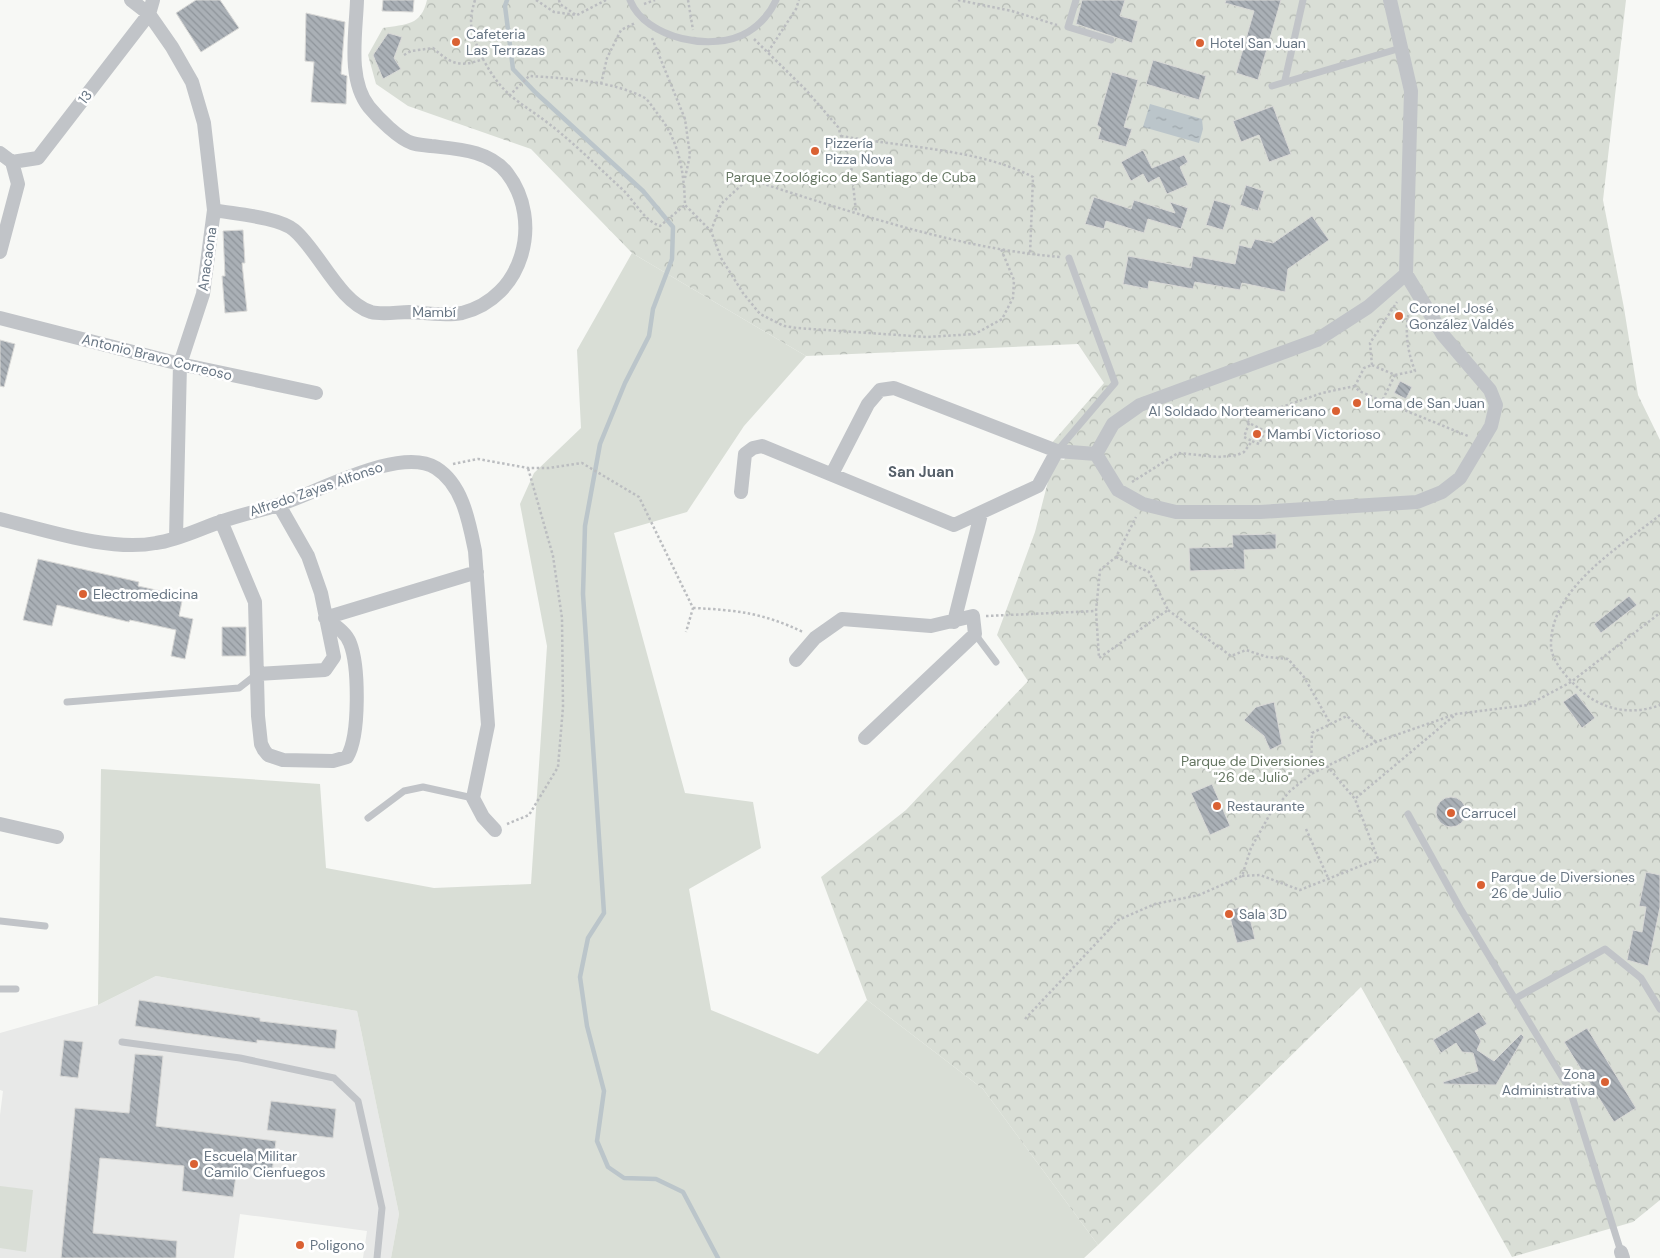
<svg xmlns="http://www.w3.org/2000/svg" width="1660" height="1258" viewBox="0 0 1660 1258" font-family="'DM Sans',sans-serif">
<defs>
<pattern id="park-crowns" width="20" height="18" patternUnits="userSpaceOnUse" patternTransform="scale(1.25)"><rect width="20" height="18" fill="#d9ded6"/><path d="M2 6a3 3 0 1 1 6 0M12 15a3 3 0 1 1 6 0" fill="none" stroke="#b4b9b3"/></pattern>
<pattern id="water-ripples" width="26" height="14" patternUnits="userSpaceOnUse" patternTransform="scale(1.25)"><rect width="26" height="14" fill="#bbc5ca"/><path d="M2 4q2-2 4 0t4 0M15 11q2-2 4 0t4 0" fill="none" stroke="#9ca5aa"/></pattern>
<pattern id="building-back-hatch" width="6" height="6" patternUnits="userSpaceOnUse" patternTransform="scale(1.25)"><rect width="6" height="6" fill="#aab0b6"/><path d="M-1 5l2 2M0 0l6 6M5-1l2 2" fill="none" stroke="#8e949a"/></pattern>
</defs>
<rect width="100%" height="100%" fill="#f7f8f5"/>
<!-- built -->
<path fill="#e8e9e8" d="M 156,976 L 357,1011 L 399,1214 L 391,1258 L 363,1258 L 367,1231 L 240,1214 L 234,1258 L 0,1258 L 0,1115 L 3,1091 L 0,1090 L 0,1033 L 98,1005 Z"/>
<!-- green -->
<path fill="#d9ded6" d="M 632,253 L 806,356 L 744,426 L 687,512 L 614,533 L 685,793 L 753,802 L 761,848 L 689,889 L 711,1010 L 818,1054 L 867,1000 L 983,1089 L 1098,1245 L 1084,1258 L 391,1258 L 399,1214 L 357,1011 L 156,976 L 98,1005 L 101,769 L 320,784 L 326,868 L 434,888 L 531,884 L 547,646 L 520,504 L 534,473 L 581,428 L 577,350 Z
M 0,1186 L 33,1190 L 26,1252 L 0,1248 Z"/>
<!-- park -->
<path fill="url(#park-crowns)" d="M 427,0 L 1626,0 L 1603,200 L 1624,308 L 1638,395 L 1660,440 L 1660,1200 L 1633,1222 L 1512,1257 L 1361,987 L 1098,1245 L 983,1089 L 867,1000 L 821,877 L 906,810 L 1028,681 L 997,635 L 1035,532 L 1054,458 L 1064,460 L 1069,452 L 1050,445 L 1104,383 L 1078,344 L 806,356 L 632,253 L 531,149 L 408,106 L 376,84 L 368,55 L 383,28 C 406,24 421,26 427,0 Z"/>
<!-- water -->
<path fill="url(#water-ripples)" d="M 1150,104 L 1202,119 L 1203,129 L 1199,143 L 1143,127 Z"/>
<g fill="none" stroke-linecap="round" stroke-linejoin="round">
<!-- stream -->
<path stroke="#bbc5ca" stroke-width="4.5" d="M 507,0 L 505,6 L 513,69 L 536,93 L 643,191 L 673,227 L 672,259 L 653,309 L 649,336 L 625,383 L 600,444 L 585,526 L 583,594 L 604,913 L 588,938 L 580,977 L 587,1026 L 604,1091 L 597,1141 L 608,1167 L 624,1178 L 656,1179 L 683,1192 L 718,1258"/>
</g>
<!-- building -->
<path fill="url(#building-back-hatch)" stroke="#d9d9d7" d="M 196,0 L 220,0 L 239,28 L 201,52 L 176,13 Z
M 383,0 L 414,0 L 413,12 L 382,11 Z
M 1082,0 L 1125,0 L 1120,16 L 1138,21 L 1132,43 L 1076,24 Z
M 1226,0 L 1281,0 L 1258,80 L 1236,73 L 1254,11 L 1225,3 Z
M 306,13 L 345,22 L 341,74 L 347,76 L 346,104 L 311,102 L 314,62 L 305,61 Z
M 388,33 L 402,37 L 394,58 L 401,69 L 383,79 L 373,55 Z
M 1153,60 L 1206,76 L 1199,100 L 1146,84 Z
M 1112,72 L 1138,80 L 1124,127 L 1132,129 L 1126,147 L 1098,139 L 1101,128 L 1097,125 Z
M 1273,106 L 1291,154 L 1269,162 L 1259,135 L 1241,142 L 1233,121 Z
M 1143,150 L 1152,168 L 1184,155 L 1188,162 L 1180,167 L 1188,185 L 1167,194 L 1159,177 L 1148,183 L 1143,174 L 1131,181 L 1121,162 Z
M 1246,185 L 1264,191 L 1258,211 L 1240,205 Z
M 1094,197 L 1131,209 L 1134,200 L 1175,213 L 1170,202 L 1188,208 L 1181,229 L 1148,219 L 1144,233 L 1106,221 L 1104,229 L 1085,224 Z
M 1214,200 L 1231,205 L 1223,230 L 1206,225 Z
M 1312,216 L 1329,240 L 1288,269 L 1285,292 L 1242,283 L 1240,290 L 1195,282 L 1193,289 L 1149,281 L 1148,289 L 1123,284 L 1128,256 L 1191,268 L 1193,256 L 1235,264 L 1239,245 L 1251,248 L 1255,239 L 1273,243 Z
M 243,230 L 245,263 L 242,263 L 247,311 L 225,313 L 222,276 L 225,276 L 223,231 Z
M 0,340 L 15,344 L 4,387 L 0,386 Z
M 1400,381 L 1412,387 L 1406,399 L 1394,393 Z
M 1276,534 L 1276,549 L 1244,550 L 1245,569 L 1190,571 L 1189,548 L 1233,547 L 1232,535 Z
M 38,559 L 139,582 L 138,586 L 183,596 L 179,616 L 193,619 L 185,659 L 171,656 L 176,630 L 130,620 L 129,622 L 57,605 L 52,626 L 23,620 Z
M 1629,596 L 1637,605 L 1601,633 L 1594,624 Z
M 222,627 L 246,627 L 246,656 L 222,656 Z
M 1576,693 L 1595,718 L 1582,728 L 1563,702 Z
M 1274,702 L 1282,744 L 1270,750 L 1264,736 L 1244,720 L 1256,707 Z
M 1212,784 L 1230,826 L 1210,835 L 1191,793 Z
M1436 812a15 15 0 1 1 30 0a15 15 0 1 1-30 0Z
M 1646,872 L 1660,875 L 1660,907 L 1648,966 L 1627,960 L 1633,930 L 1642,932 L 1646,907 L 1639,906 Z
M 1247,906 L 1255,939 L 1237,943 L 1228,910 Z
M 139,1000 L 260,1018 L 260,1021 L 337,1030 L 335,1049 L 257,1040 L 257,1043 L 135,1026 Z
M 1479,1012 L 1487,1024 L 1475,1031 L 1481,1041 L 1477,1050 L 1494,1061 L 1521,1034 L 1524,1037 L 1496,1085 L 1444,1084 L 1443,1082 L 1478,1071 L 1473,1053 L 1462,1052 L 1456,1043 L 1441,1053 L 1433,1040 Z
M 1587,1028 L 1636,1108 L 1614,1122 L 1564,1042 Z
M 64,1040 L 83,1042 L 78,1078 L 60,1076 Z
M 135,1054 L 163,1056 L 156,1126 L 276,1141 L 272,1172 L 237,1168 L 233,1197 L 182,1191 L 184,1166 L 100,1158 L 93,1233 L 177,1241 L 176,1258 L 61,1258 L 75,1108 L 129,1113 Z
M 271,1101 L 336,1109 L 333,1138 L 267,1130 Z"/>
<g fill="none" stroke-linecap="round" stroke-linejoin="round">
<!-- path -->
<path stroke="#bbbdc0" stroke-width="2.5" stroke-dasharray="2.5 2.5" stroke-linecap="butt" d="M 475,0 C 467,25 472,35 483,59
M 536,0 L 554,12 L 577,15 L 606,0
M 559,0 L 560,4 L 576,15
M 688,0 L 693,30
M 958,0 L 1012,11 L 1057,25
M 644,4 L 655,0
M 652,38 L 685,119 L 690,155 L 685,178
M 754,39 L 806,90 L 838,127 L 851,165 L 856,212
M 768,52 L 796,9 L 799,0
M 404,55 L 411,51 L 433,48 C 451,64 460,68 483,59 C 503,96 516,99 548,123 C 574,143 598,167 622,189 C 635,201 643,220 660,226 L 685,205
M 601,84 L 607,58 L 621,30 L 635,23
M 509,96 L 529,76 C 564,78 614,81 645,98 C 649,101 653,108 657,113 C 679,140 684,171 685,205 L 711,231 L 721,258 L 743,293 L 760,314 L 784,326 L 797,328 L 927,337 L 975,334 L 1002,319 L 1013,298 L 1014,280 L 1001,249
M 841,136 C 901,147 980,149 1033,177 L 1030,255
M 711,231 L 721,204 L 748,179 C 849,211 954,248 1060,257
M 1372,365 L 1395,375 L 1382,401 L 1359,391 L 1355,386 L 1364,368 Z
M 1372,365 L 1370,343 L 1397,302
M 1395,375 L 1415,371 C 1407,350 1404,329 1410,307
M 1382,401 L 1468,436
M 1249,423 L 1244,437 L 1252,441
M 453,464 L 478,459 L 528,468 L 549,468 L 582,463 L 639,497 L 693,608 L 686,632
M 1132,482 L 1178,453 L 1218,457 L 1237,455 L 1244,452 L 1252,441 L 1259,444 L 1265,431 L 1249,423 L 1247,419 L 1322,393 L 1355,386
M 1660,515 C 1621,546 1550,588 1551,645 C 1551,663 1572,683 1585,694 C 1607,711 1634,715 1660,705
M 1116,557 L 1149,572 L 1168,610 L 1099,658 L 1096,611 L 1100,570 L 1116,557 L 1136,517
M 693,608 C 737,610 763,613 803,632
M 1168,610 L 1231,656 L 1246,650 L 1267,657 L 1288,659 L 1304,677 L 1330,723
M 986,616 L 1096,611
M 1311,773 L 1312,733 L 1347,716 L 1376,742
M 1356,798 L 1455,715
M 507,824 L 529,815 L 558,767 L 563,707 L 562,618 L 553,556 L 528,468
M 1306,829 L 1329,880
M 1242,876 L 1260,875 L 1300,890 L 1378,859 L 1355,799 L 1327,766
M 1025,1019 L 1118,920 L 1155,904 L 1199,895 L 1242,876 L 1251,848 L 1270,814 L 1290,791 L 1311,774 L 1376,742 L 1456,714 L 1528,705 L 1571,682 L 1660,613"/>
<!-- lane -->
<path stroke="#c1c4c8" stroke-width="7" d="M 630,0 C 645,39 714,53 748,32 C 760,25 771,12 776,0
M 1076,0 L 1068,27 L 1111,40
M 1285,80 L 1303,0
M 1272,86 L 1401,48
M 1057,451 L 1115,383 L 1069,258
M 975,634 L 996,662
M 67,702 L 239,688 L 257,674
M 1408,814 L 1460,908 L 1570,1090 L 1621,1252
M 368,818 L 404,791 L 423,787 L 473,798
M 0,921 L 45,926
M 0,989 L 16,989
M 1516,998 L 1605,949 L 1641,978 L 1660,1009
M 122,1042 L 240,1058 L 334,1078 L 358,1101 L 382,1208 L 377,1258"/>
<!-- street -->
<path stroke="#c1c4c8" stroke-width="14" d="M 131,0 L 149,14 L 172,47 L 192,82 L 204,123 L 214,210 L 203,294 L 180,364 L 176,538
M 0,153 L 12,162
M 214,210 C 234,214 279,217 294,230 C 319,251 339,302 371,312 C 382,315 398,312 409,312 C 425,313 446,316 462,313 C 523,298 544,221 507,173 C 489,150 457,149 431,146 C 425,145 418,145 412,143 C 399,139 378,118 369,107 C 347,79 356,33 357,0
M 0,252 L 18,184 L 12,162 L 38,158 L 149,14 L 153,0
M 0,318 L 180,364 L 316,393
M 1096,454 L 1118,490 L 1143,504 L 1176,512 L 1260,512 L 1417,502 L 1442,492 L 1460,478 L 1491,426 L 1496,405 L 1490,390 L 1443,335 L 1406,274 L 1411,91 L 1390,0
M 1096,454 L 1113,424 L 1140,405 L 1317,340 L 1368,307 L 1406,274
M 832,474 L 868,404 L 880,390 L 894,388 L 1057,451 L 1096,454
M 741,492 L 745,454 L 753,448 L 762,446 L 954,525 L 1038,486 L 1057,451
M 0,519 C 46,530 110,552 156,543 C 178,540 199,529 220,522 C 239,515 259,511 278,505 C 315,494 400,445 436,468 C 463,485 469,522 475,551 L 488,725 L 473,798 L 483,817 L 495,830
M 221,521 L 255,602 L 258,716 L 261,744 L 264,750 L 268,755 L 283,760 L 333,761 L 347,757 C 360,736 359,666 350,643 C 346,632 334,625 325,618
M 325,618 L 477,572
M 954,622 L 981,514
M 796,660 L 815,638 L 842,619 L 931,626 L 973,616 L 975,634 L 865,738
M 257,674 L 325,670 L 334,657 L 321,593 L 308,556 L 279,505
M 0,824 L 57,837
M 1621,1252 L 1623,1258"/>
</g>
<!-- markers -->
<g fill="#da6133" stroke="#fff" stroke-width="2">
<circle cx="456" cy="42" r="5"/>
<circle cx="1200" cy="43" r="5"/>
<circle cx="815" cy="151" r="5"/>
<circle cx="1399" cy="316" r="5"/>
<circle cx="1357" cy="403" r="5"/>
<circle cx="1336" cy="411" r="5"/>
<circle cx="1257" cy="434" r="5"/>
<circle cx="83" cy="594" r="5"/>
<circle cx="1217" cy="806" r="5"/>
<circle cx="1451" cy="813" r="5"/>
<circle cx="1481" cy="885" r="5"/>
<circle cx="1229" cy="914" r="5"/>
<circle cx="1605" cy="1082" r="5"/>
<circle cx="194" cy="1164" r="5"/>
<circle cx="300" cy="1245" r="5"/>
</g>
<g text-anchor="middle" stroke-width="5" stroke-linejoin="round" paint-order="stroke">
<!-- poi labels -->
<g font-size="14" fill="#687684" stroke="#fff" text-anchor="start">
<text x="466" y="39">Cafeteria<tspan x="466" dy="16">Las Terrazas</tspan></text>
<text x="1210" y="48">Hotel San Juan</text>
<text x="825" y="148">Pizzería<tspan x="825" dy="16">Pizza Nova</tspan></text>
<text x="1409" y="313">Coronel José<tspan x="1409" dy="16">González Valdés</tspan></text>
<text x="1367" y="408">Loma de San Juan</text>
<text x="1326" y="416" text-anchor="end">Al Soldado Norteamericano</text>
<text x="1267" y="439">Mambí Victorioso</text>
<text x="93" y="599">Electromedicina</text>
<text x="1227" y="811">Restaurante</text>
<text x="1461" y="818">Carrucel</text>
<text x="1491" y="882">Parque de Diversiones<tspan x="1491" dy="16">26 de Julio</tspan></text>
<text x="1239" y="919">Sala 3D</text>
<text x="1595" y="1079" text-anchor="end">Zona<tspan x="1595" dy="16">Administrativa</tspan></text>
<text x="204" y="1161">Escuela Militar<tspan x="204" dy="16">Camilo Cienfuegos</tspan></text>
<text x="310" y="1250">Poligono</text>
</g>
<!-- street labels -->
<g font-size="14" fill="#687684" stroke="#fff">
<text transform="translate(85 97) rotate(-52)" y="5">13</text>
<text transform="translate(207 259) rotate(-82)" y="5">Anacaona</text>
<text x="434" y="317">Mambí</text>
<text transform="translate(157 357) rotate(14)" y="5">Antonio Bravo Correoso</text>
<text transform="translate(316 489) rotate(-19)" y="5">Alfredo Zayas Alfonso</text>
</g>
<!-- park labels -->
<g font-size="14" fill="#667763" stroke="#fff">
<text x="851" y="182">Parque Zoológico de Santiago de Cuba</text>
<text x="1253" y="766">Parque de Diversiones<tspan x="1253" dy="16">"26 de Julio"</tspan></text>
</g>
<!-- neighbourhood labels -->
<g font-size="15" font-weight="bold" fill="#56606a" stroke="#fff">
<text x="921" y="477">San Juan</text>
</g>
</g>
</svg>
